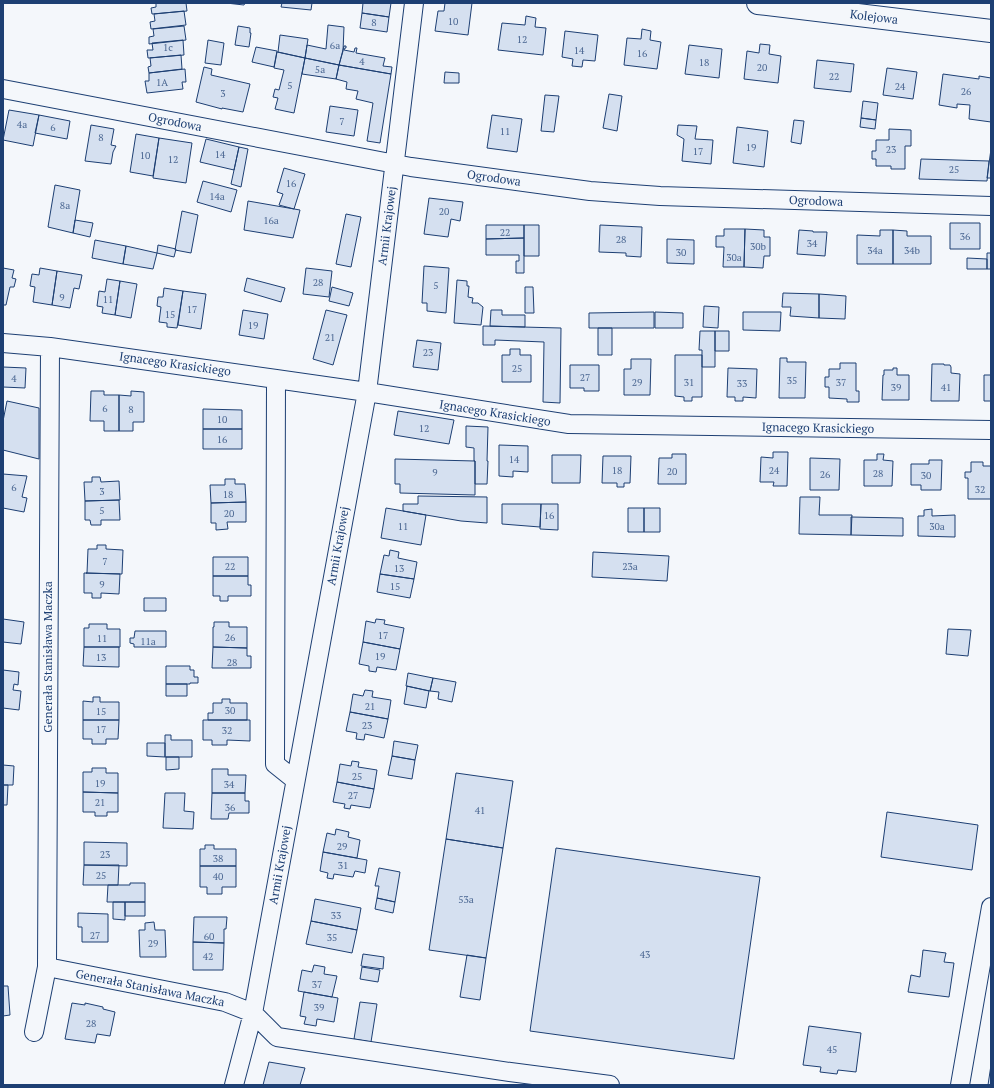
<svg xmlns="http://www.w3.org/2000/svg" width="994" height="1088" viewBox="0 0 994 1088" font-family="'PT Serif',serif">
<rect width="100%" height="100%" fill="#f4f7fb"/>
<!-- building -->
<path fill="#d5e0f0" stroke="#1d3f73" d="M 156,3 L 186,3 L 187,11 L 152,14 L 151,8 L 156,7 Z
M 226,3 L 245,3 L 244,5 Z
M 282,3 L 312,3 L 311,10 L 281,7 Z
M 363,3 L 391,3 L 389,17 L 362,13 Z
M 445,3 L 472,3 L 468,35 L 435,31 L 438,11 L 444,11 Z
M 184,11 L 186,25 L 151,29 L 150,22 L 155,21 L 154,14 Z
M 362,13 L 389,17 L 387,32 L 360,28 Z
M 526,16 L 536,18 L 535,27 L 546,28 L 543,55 L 498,50 L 502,23 L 525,25 Z
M 328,25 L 344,27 L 343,51 L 339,65 L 305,58 L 307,45 L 326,49 Z
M 184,26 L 186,40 L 149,44 L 149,37 L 154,36 L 153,29 Z
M 238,26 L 250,28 L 250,33 L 251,33 L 249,47 L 235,45 Z
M 642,29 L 651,31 L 650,40 L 661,42 L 657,69 L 624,65 L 627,38 L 641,39 Z
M 565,31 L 598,35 L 595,61 L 583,60 L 582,67 L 572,66 L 573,59 L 562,57 Z
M 280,35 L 308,39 L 305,58 L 278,52 Z
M 183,40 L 184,55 L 148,58 L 147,50 L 153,50 L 152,43 Z
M 208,40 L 224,43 L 221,65 L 205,63 Z
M 760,44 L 770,45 L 769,54 L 781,56 L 778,83 L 744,79 L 747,51 L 759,53 Z
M 689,45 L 722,49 L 719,78 L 685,74 Z
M 344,46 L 346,46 L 346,48 L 345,48 L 344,50 L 354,52 L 355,48 L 357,48 L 356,53 L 385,58 L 383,66 L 392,67 L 391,74 L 339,65 Z
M 256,47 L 277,51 L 274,67 L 252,62 Z
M 277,52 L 305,58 L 294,113 L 275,109 L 278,98 L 273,97 L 275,89 L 279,90 L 284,70 L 274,68 Z
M 181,55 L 182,69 L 149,73 L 148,67 L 151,66 L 150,58 Z
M 305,58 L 339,65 L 336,79 L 302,74 Z
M 817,60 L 854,64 L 851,92 L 814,88 Z
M 339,65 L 391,74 L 380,143 L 367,141 L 373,103 L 356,99 L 358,91 L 346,89 L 347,82 L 336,79 Z
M 204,67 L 212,69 L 211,75 L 250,84 L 243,112 L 222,108 L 222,109 L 196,102 Z
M 887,68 L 917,72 L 913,99 L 883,95 Z
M 185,69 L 186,82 L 182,82 L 183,89 L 147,93 L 145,81 L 149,81 L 149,73 Z
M 445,72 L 459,73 L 459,83 L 444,83 Z
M 943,74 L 979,79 L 979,76 L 991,78 L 991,122 L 969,119 L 970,105 L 957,104 L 957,108 L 939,105 Z
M 609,94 L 622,96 L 617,131 L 603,128 Z
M 545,95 L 559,96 L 554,132 L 541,131 Z
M 863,101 L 878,103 L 876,120 L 861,118 Z
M 330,106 L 358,110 L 354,136 L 326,132 Z
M 9,110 L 39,115 L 33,146 L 3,140 Z
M 39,115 L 70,121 L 67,139 L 35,133 Z
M 492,115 L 522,119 L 517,152 L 487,148 Z
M 861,118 L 876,120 L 875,129 L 860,127 Z
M 794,120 L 804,121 L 801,144 L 791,142 Z
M 91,125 L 114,129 L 111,145 L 116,146 L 113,152 L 111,164 L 85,161 Z
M 678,125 L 697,126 L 695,139 L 713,140 L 711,164 L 682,161 L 684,139 L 677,135 Z
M 737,127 L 768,131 L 764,167 L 733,163 Z
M 889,129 L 911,130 L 911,146 L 905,146 L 905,169 L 891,169 L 891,166 L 876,166 L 876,159 L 872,159 L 872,151 L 876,151 L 876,140 L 889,140 Z
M 136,134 L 159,138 L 153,176 L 130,172 Z
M 159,138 L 192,143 L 186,183 L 153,178 Z
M 206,139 L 239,147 L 234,170 L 200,162 Z
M 239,147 L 248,149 L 241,187 L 231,184 Z
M 991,149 L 991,178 L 987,178 Z
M 921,159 L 989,161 L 987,181 L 919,179 Z
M 284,168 L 305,174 L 294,209 L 279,205 L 283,194 L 277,192 Z
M 203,181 L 237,190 L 231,212 L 197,202 Z
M 55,185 L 80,190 L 73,233 L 48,227 Z
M 429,198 L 463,202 L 460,221 L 451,219 L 448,237 L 424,234 Z
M 248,201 L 300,210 L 293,238 L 244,230 Z
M 182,211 L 198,215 L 191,253 L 175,250 Z
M 346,214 L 361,217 L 351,267 L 336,264 Z
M 75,220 L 93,223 L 90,237 L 73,233 Z
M 950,223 L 980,223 L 980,249 L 950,249 Z
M 486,225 L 524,225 L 524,238 L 486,239 Z
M 524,225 L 539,225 L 539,256 L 524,256 Z
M 600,225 L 642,227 L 641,257 L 626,256 L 626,253 L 599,252 Z
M 724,229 L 745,229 L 744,267 L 723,267 L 724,247 L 716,247 L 716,236 L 724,236 Z
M 745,229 L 764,230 L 764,237 L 770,237 L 770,256 L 764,256 L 763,268 L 744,267 Z
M 799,230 L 813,231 L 813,232 L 827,232 L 825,256 L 797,254 Z
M 880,230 L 893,230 L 893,264 L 857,264 L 857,235 L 880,236 Z
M 893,230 L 907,231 L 907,236 L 931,236 L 931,264 L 893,264 Z
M 524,238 L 524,273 L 516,273 L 516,261 L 519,261 L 519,255 L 486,255 L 486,239 Z
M 667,239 L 694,240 L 694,264 L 667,263 Z
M 95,240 L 126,246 L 123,264 L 92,258 Z
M 158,245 L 176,249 L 174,257 L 157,253 Z
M 126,246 L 157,253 L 153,269 L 123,264 Z
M 987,253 L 991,253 L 991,269 L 987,269 Z
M 967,258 L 987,259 L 987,269 L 967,269 Z
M 424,266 L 449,268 L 446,313 L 427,311 L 427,303 L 422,303 Z
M 3,268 L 14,270 L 12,278 L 16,279 L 14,287 L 10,287 L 6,305 L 3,305 Z
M 40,268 L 57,271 L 52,305 L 33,302 L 35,287 L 30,286 L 32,274 L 39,275 Z
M 306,268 L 332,271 L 329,297 L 303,294 Z
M 57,271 L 82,275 L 79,289 L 74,288 L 70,308 L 52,305 Z
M 247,278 L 285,288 L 281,302 L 244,291 Z
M 107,279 L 120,281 L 115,315 L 102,313 L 103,307 L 97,306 L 99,291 L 105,292 Z
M 457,280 L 467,281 L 467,286 L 469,286 L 468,297 L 473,298 L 472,303 L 478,303 L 483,307 L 481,325 L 454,323 Z
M 120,281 L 137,284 L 131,318 L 115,315 Z
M 332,287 L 353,293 L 349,306 L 329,301 Z
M 525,287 L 533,287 L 534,313 L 525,313 Z
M 164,288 L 183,291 L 177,328 L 167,327 L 167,323 L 159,322 L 161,307 L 157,306 L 158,297 L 163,297 Z
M 183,291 L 206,294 L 201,329 L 178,325 Z
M 783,293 L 819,294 L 819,318 L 790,316 L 791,307 L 782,307 Z
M 819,294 L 846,296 L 845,319 L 819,318 Z
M 704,306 L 719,307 L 718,328 L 703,327 Z
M 243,310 L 268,314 L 264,339 L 239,335 Z
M 326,310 L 347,315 L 333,365 L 313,359 Z
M 491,310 L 502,310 L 502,315 L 525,315 L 525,327 L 490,326 Z
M 654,312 L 654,328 L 589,328 L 589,313 Z
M 655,312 L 683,313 L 683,328 L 655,328 Z
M 743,312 L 781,312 L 780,331 L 743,330 Z
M 483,326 L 561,328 L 560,403 L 543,402 L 544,342 L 495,340 L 495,345 L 483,345 Z
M 598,328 L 612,328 L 612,355 L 598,355 Z
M 700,331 L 715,331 L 715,367 L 702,367 L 702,350 L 699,350 Z
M 715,331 L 729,331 L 729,351 L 715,351 Z
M 417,340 L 441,343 L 438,370 L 413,367 Z
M 510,349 L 520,349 L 520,355 L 531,355 L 531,382 L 502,382 L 502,355 L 510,355 Z
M 675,355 L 702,355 L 702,397 L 692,397 L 692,401 L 684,401 L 684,397 L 675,396 Z
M 780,358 L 787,358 L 787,362 L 806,362 L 805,398 L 779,398 Z
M 631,359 L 651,359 L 650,395 L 624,395 L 624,369 L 631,369 Z
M 840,363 L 856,363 L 856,391 L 859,391 L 859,402 L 847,402 L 847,399 L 829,398 L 829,387 L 825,387 L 825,377 L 829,377 L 829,369 L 840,369 Z
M 932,364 L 944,364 L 944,365 L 950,365 L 951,367 L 951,373 L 960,374 L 959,401 L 931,401 Z
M 570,365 L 599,365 L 599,391 L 584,391 L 584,388 L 570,388 Z
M 3,367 L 26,368 L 25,388 L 3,387 Z
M 728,368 L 757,369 L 756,398 L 743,397 L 743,401 L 735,401 L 735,397 L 727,397 Z
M 893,368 L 897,368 L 897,375 L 909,375 L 909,400 L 882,400 L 883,375 L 884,375 L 884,370 L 893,370 Z
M 984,375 L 991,375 L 991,401 L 984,401 Z
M 91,391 L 104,391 L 104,395 L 119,395 L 119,431 L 104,431 L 104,421 L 90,421 Z
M 131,391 L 144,392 L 144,422 L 133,422 L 133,431 L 119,431 L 119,395 L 131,396 Z
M 7,401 L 39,408 L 39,459 L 3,450 L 3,421 Z
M 203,409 L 242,410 L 242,429 L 203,429 Z
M 398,411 L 454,420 L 449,444 L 394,435 Z
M 466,426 L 488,427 L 487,461 L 488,461 L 487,484 L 475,484 L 475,461 L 474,461 L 474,448 L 466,447 Z
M 203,429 L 242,429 L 242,449 L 203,449 Z
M 499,445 L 528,446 L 528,472 L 513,471 L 513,477 L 499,476 Z
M 773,452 L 788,452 L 787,486 L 773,486 L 774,482 L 760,482 L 761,457 L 773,458 Z
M 672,454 L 686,454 L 686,484 L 658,484 L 659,458 L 672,458 Z
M 877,454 L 884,454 L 883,460 L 893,461 L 892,486 L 864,486 L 864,460 L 877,460 Z
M 552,455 L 581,455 L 580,483 L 552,483 Z
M 603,456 L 631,456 L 630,483 L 624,483 L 624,487 L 617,487 L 617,483 L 602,483 Z
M 810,458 L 840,459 L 839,490 L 810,490 Z
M 395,459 L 475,461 L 475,495 L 400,493 L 400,484 L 395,484 Z
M 929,460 L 942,460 L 941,490 L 921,490 L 921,485 L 911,485 L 911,464 L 929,464 Z
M 971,462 L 983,462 L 983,466 L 991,466 L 991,499 L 968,499 L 968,478 L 965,478 L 965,472 L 971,472 Z
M 3,474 L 27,476 L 22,497 L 27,498 L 24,512 L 3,508 Z
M 92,477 L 100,477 L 101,482 L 119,481 L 120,500 L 85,501 L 84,482 L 92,482 Z
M 225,479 L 235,479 L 235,484 L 245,484 L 246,502 L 211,503 L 210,485 L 225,485 Z
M 418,496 L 487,497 L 487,523 L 461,521 L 403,511 L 403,504 L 418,504 Z
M 800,497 L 820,497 L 819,515 L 852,515 L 851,535 L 799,534 Z
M 119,500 L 120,520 L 101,520 L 101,525 L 91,525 L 90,520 L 85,520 L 85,501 Z
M 246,502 L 246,522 L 227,522 L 228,529 L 216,530 L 216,523 L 211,523 L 211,503 Z
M 502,504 L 541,504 L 540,527 L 502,524 Z
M 541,504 L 558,504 L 558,530 L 540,529 Z
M 386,508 L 426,515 L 421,545 L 381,538 Z
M 628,508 L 644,508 L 644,532 L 628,532 Z
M 644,508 L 660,508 L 660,532 L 644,532 Z
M 932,509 L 932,516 L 955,515 L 955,537 L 918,536 L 918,516 L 924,516 L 924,510 Z
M 851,517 L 903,518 L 903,536 L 851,535 Z
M 97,545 L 106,545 L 106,549 L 123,550 L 122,574 L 86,573 L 87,573 L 88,549 L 97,549 Z
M 390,550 L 399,552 L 398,558 L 417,562 L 414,579 L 380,574 L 384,555 L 389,556 Z
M 593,552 L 669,556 L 667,581 L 592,577 Z
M 213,557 L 248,557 L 248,576 L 213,576 Z
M 84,573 L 120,574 L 119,594 L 101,593 L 101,598 L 92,598 L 92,593 L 84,593 Z
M 380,574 L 414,579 L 410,598 L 377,592 Z
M 213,576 L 248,576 L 248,585 L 251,585 L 251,596 L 228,596 L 228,601 L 220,601 L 220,596 L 213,596 Z
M 144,598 L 166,598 L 166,611 L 144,611 Z
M 3,619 L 24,622 L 21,644 L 3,642 Z
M 376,619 L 385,620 L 384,624 L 404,628 L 400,649 L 363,642 L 366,621 L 375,623 Z
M 214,622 L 229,622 L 229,627 L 247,627 L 247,648 L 213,647 L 213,627 L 214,627 Z
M 89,624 L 107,624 L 107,629 L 120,629 L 120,647 L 84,647 L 84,628 L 89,628 Z
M 948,629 L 971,630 L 968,656 L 946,654 Z
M 135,631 L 166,631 L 166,647 L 134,647 L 134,644 L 130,643 L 130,638 L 134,638 Z
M 363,642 L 400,649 L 396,670 L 377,667 L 376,672 L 369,671 L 369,666 L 359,664 Z
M 84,647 L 119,647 L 119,667 L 83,666 Z
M 213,647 L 247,648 L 247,656 L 251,656 L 251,668 L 212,668 Z
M 166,666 L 190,666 L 190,670 L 194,670 L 194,677 L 198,677 L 198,683 L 190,683 L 190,684 L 166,684 Z
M 3,670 L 19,672 L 18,685 L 14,684 L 13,690 L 21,691 L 19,710 L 3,708 Z
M 408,673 L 433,678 L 430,691 L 406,686 Z
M 433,678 L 456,682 L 452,702 L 438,699 L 439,692 L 430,691 Z
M 166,684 L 187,684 L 187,696 L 166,696 Z
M 407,686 L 429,691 L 426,708 L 404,704 Z
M 365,690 L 373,691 L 372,697 L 391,700 L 388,719 L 350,712 L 353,694 L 363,696 Z
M 93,697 L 100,697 L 100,702 L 119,702 L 119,720 L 83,720 L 83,701 L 93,702 Z
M 222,699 L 230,699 L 230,703 L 247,703 L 247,720 L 208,720 L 208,713 L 213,713 L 213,703 L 222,703 Z
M 350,712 L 388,719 L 384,738 L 365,734 L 364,740 L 356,739 L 357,733 L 346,731 Z
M 83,720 L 119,720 L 118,739 L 106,739 L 106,744 L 92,744 L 92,739 L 83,739 Z
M 203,720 L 250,720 L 250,741 L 227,740 L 227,745 L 212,745 L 212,740 L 203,740 Z
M 165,735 L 171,735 L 171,740 L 192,740 L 192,757 L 165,757 Z
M 394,741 L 418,745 L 415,760 L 392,756 Z
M 147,743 L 165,743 L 165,757 L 147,756 Z
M 392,756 L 415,760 L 412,779 L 388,775 Z
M 166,757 L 179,757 L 179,769 L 166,770 Z
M 352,761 L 359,762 L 358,767 L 377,770 L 374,789 L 337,782 L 340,764 L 351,766 Z
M 3,765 L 14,766 L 13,785 L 3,785 Z
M 92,768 L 106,768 L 106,773 L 118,773 L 118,793 L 83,792 L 83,772 L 92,772 Z
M 212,769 L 228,769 L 228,775 L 246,775 L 245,793 L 212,793 Z
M 456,773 L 513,781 L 503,848 L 446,839 Z
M 337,782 L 374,789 L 370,808 L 351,805 L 350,809 L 344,808 L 345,804 L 333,802 Z
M 3,785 L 8,785 L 7,805 L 3,805 Z
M 83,792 L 118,793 L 118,812 L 107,812 L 107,816 L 95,816 L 95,812 L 83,812 Z
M 165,793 L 185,793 L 184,811 L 194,812 L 193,829 L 163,828 Z
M 212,793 L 245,793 L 245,801 L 249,801 L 249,813 L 229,813 L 228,819 L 211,819 Z
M 887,812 L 978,825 L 972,870 L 881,857 Z
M 336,829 L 349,832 L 348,837 L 360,840 L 357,858 L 323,852 L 327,833 L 335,835 Z
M 446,839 L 503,848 L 486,958 L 429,950 Z
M 84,842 L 127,843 L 127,866 L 84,865 Z
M 205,845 L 214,845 L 214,849 L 236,849 L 236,866 L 200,866 L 200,849 L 205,849 Z
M 556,848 L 760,877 L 734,1059 L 530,1031 Z
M 323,852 L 367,860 L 365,873 L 355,871 L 353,877 L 334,874 L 333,879 L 327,878 L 328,873 L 320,871 Z
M 84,865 L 119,865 L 118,885 L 83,885 Z
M 200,866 L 236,866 L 236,887 L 222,887 L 222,894 L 207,894 L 207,887 L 200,887 Z
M 379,868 L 400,872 L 395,902 L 377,898 L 379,886 L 375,886 Z
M 130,883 L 145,883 L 145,902 L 107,902 L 108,885 L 130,885 Z
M 377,898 L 395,902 L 393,913 L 375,909 Z
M 315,899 L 361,908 L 357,930 L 311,921 Z
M 113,902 L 125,902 L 125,920 L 113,919 Z
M 125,902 L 145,902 L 145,916 L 125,916 Z
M 78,913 L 108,914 L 108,942 L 82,942 L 82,927 L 78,927 Z
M 194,917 L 227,917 L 226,929 L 224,929 L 224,943 L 193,942 Z
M 311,921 L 357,930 L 352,953 L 306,944 Z
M 154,922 L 155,930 L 165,930 L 166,957 L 140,957 L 139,930 L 145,930 L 145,923 Z
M 193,942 L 224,943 L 223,970 L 193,970 Z
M 923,950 L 946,953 L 944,962 L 954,963 L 949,997 L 908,992 L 911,975 L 920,977 Z
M 363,954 L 384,957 L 383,969 L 361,966 Z
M 467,955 L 486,958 L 480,1000 L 460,997 Z
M 314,965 L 325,967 L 324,974 L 337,976 L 332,997 L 298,991 L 302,970 L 312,972 Z
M 362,967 L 380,970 L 378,982 L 360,979 Z
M 3,986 L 8,986 L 10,1015 L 3,1016 Z
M 304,992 L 338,998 L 334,1022 L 317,1019 L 316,1026 L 304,1024 L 306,1017 L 300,1016 Z
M 360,1002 L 377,1004 L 371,1042 L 354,1039 Z
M 72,1003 L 85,1005 L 85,1003 L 103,1007 L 103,1009 L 115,1012 L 110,1036 L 97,1034 L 95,1043 L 65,1039 Z
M 809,1026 L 861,1033 L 856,1072 L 838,1070 L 837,1074 L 820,1072 L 821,1067 L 803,1065 Z
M 269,1062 L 305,1068 L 300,1085 L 263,1085 Z
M 991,1065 L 991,1085 L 988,1085 Z"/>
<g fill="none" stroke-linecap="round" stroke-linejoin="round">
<defs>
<path id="minor" d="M 3,89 L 411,167 L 590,191 L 660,196 L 991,206
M 3,343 L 50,347 L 276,379 L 367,392 L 569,424 L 991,430
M 276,379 L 275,764 L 295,780
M 47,967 L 225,1002 L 253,1013 L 277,1037 L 510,1072 L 610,1085
M 34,1032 L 47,967 L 50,347
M 234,1085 L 253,1013 L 367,392 L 414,3
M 960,1085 L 991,907"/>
<path id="tertiary" d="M 758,3 L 991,31"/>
</defs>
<!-- minor casing -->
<use href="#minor" stroke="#1d3f73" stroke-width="20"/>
<!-- tertiary casing -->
<use href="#tertiary" stroke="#1d3f73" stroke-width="24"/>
<!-- minor -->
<use href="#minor" stroke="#f4f7fb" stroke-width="18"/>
<!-- tertiary -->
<use href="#tertiary" stroke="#f4f7fb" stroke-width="22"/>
</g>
<g text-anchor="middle" stroke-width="3" stroke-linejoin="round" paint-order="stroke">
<!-- number labels -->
<g font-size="10" fill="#4b6792">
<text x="453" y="25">10</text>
<text x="374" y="26">8</text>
<text x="522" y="43">12</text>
<text x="335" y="49">6a</text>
<text x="168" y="51">1c</text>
<text x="579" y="54">14</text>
<text x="642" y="57">16</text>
<text x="362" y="65">4</text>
<text x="704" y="66">18</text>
<text x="762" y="71">20</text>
<text x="320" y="73">5a</text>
<text x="834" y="80">22</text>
<text x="162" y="86">1A</text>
<text x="290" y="89">5</text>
<text x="900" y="90">24</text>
<text x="966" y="95">26</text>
<text x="223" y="97">3</text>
<text x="342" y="125">7</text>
<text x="22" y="128">4a</text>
<text x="53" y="131">6</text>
<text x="505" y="135">11</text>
<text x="101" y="141">8</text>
<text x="751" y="151">19</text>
<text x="891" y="153">23</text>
<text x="698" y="155">17</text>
<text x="220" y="158">14</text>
<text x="145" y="159">10</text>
<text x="173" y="163">12</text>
<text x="954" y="173">25</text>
<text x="291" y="187">16</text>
<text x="217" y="200">14a</text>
<text x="65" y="209">8a</text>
<text x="444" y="215">20</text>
<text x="271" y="224">16a</text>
<text x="505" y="236">22</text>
<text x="965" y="240">36</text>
<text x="621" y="243">28</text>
<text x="812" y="247">34</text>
<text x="758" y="250">30b</text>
<text x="875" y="254">34a</text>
<text x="912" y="254">34b</text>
<text x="681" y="256">30</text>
<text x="734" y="261">30a</text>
<text x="318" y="286">28</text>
<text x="436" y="289">5</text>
<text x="62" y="301">9</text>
<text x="108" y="303">11</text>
<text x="192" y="313">17</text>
<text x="170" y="318">15</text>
<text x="253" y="329">19</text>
<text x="330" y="341">21</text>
<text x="428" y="356">23</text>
<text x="517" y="372">25</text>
<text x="585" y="381">27</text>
<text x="14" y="382">4</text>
<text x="792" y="384">35</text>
<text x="637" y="386">29</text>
<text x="689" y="386">31</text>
<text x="841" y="386">37</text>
<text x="742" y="387">33</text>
<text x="896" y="391">39</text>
<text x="946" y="391">41</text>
<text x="105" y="412">6</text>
<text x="131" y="413">8</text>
<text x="222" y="423">10</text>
<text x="424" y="432">12</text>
<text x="222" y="443">16</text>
<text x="514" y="463">14</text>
<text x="617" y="474">18</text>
<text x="774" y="474">24</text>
<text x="672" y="475">20</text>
<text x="435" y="476">9</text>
<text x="878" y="477">28</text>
<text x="825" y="478">26</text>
<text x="926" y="479">30</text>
<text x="14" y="491">6</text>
<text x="980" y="493">32</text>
<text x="102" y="495">3</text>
<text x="228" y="498">18</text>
<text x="102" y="514">5</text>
<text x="229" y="517">20</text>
<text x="549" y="519">16</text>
<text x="403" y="530">11</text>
<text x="937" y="530">30a</text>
<text x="105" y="565">7</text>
<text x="230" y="570">22</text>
<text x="630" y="570">23a</text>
<text x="399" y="572">13</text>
<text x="102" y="588">9</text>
<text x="395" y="590">15</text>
<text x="383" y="639">17</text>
<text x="230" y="641">26</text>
<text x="102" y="642">11</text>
<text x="148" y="645">11a</text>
<text x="380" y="660">19</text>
<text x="101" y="661">13</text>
<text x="232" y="666">28</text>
<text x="370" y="710">21</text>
<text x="230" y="714">30</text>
<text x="101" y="715">15</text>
<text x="367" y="729">23</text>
<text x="101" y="733">17</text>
<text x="227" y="734">32</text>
<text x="357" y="780">25</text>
<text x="100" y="787">19</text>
<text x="229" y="788">34</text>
<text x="353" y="799">27</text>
<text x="100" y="806">21</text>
<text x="230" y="811">36</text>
<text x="480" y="814">41</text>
<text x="342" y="850">29</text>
<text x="105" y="858">23</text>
<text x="218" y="862">38</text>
<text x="343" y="869">31</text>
<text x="101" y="879">25</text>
<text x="218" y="880">40</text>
<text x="466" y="903">53a</text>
<text x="336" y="919">33</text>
<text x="95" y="939">27</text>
<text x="209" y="940">60</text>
<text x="332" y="941">35</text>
<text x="153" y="947">29</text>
<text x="645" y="958">43</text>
<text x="208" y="960">42</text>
<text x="317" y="988">37</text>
<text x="319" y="1011">39</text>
<text x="91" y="1027">28</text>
<text x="832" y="1053">45</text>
</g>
<!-- street labels -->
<g font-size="12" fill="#1d3f73" stroke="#f4f7fb">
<text transform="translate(874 17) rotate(7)" y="4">Kolejowa</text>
<text transform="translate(175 122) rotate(11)" y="4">Ogrodowa</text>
<text transform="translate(494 178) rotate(8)" y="4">Ogrodowa</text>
<text transform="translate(816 201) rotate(2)" y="4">Ogrodowa</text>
<text transform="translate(387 226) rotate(-83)" y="4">Armii Krajowej</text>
<text transform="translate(175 364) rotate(8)" y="4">Ignacego Krasickiego</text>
<text transform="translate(495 413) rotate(9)" y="4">Ignacego Krasickiego</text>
<text transform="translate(818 428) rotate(1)" y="4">Ignacego Krasickiego</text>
<text transform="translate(338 546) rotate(-80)" y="4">Armii Krajowej</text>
<text transform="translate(48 657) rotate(-90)" y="4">Generała Stanisława Maczka</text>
<text transform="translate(280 865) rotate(-80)" y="4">Armii Krajowej</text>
<text transform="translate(150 988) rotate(11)" y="4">Generała Stanisława Maczka</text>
</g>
</g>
<!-- border -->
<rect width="994" height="1088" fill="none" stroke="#1d3f73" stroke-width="8"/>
</svg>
